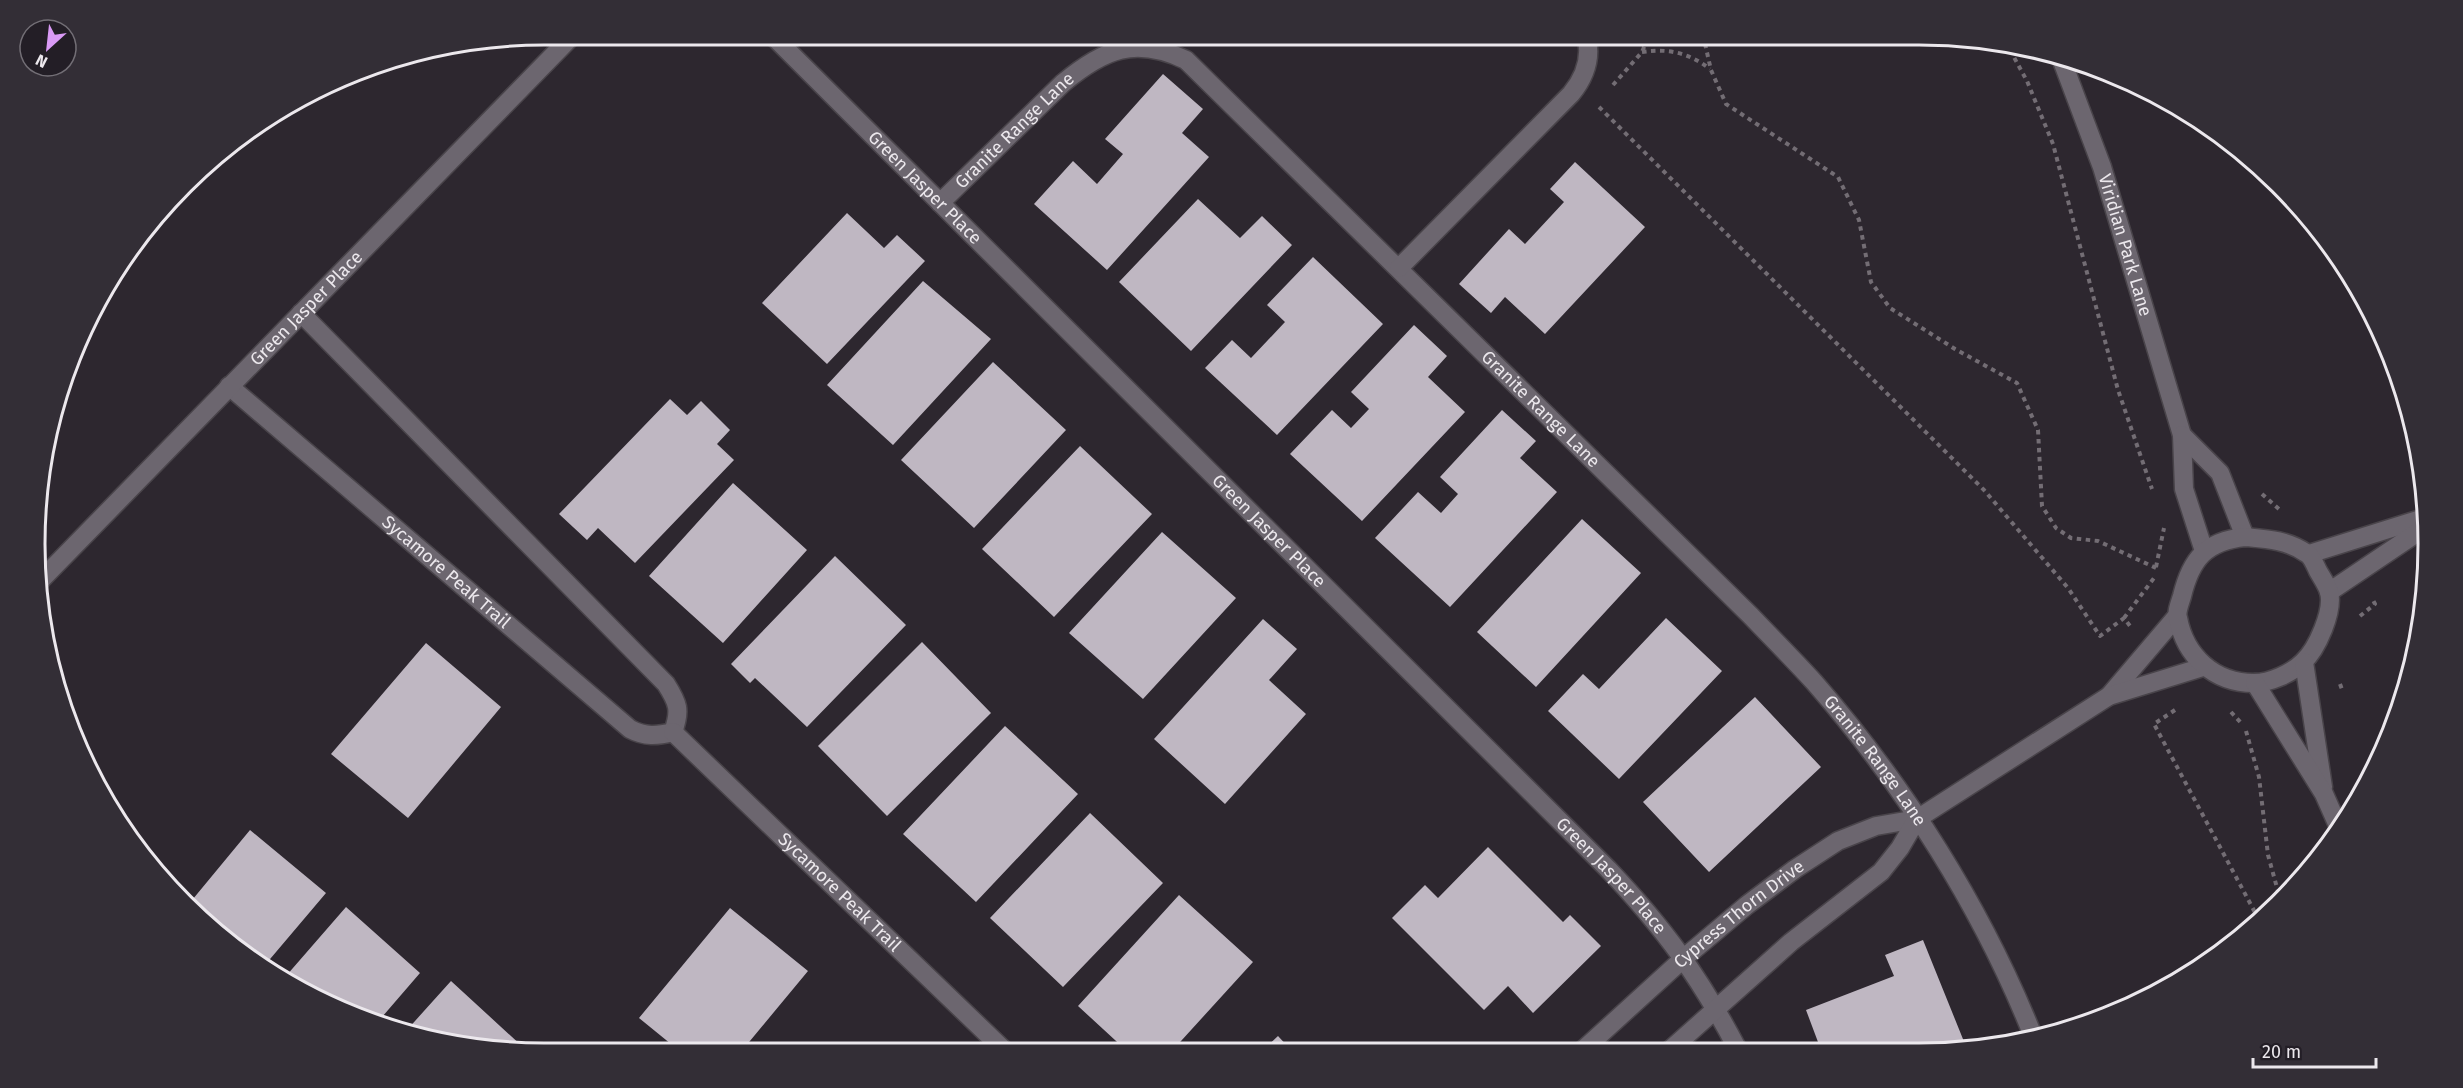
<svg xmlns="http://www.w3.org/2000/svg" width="2463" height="1088" viewBox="0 0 2463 1088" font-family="'Fira Sans',sans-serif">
<rect width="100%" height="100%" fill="#2d272f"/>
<!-- building -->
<path fill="#bfb7c2" d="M 1163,74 L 1203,109 L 1182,133 L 1209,157 L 1107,270 L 1034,204 L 1073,161 L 1097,184 L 1123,154 L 1105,139 Z
M 1575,162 L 1645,227 L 1545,334 L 1505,297 L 1491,313 L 1459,284 L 1509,229 L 1525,244 L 1564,202 L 1550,189 Z
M 1198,199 L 1240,238 L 1262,216 L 1292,245 L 1191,351 L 1119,282 Z
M 847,213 L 884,248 L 897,235 L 925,261 L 827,364 L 762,303 Z
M 1313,257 L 1383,324 L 1277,435 L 1205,368 L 1232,340 L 1251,358 L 1285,322 L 1267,305 Z
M 923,281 L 991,339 L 893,445 L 827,385 Z
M 1414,325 L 1447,356 L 1428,377 L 1465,412 L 1362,521 L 1290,454 L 1332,410 L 1351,428 L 1369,409 L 1351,392 Z
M 993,362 L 1066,430 L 974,528 L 901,460 Z
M 670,399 L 687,415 L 701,401 L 730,430 L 717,444 L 734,460 L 635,563 L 598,528 L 587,540 L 559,514 Z
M 1502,410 L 1536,441 L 1520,458 L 1557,492 L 1450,607 L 1375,538 L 1418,492 L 1441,513 L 1458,494 L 1440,477 Z
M 1080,446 L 1152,514 L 1054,617 L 982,549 Z
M 733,483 L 807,550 L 723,643 L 649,576 Z
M 1582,519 L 1641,573 L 1536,687 L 1477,632 Z
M 1162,532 L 1236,598 L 1143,699 L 1069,633 Z
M 835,556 L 906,625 L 807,727 L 755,678 L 750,683 L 731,664 Z
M 1666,618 L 1722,671 L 1619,779 L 1548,711 L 1583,674 L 1599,689 Z
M 1263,619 L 1297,649 L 1269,680 L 1306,714 L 1225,804 L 1154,739 Z
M 922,642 L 991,713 L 887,816 L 818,746 Z
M 426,643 L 501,707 L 408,818 L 331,754 Z
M 1755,697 L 1821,767 L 1709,872 L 1643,802 Z
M 1005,726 L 1078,794 L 976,902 L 903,834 Z
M 1090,813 L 1163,883 L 1063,987 L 990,918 Z
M 250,830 L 326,893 L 265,965 L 234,948 L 188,905 Z
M 1488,847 L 1563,922 L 1570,915 L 1601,946 L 1533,1013 L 1508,986 L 1484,1010 L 1392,918 L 1425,885 L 1438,898 Z
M 1179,895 L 1253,962 L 1171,1052 L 1128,1052 L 1078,1006 Z
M 346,907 L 420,973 L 376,1024 L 286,976 Z
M 730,908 L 808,971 L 740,1053 L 682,1053 L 639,1018 Z
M 1923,940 L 1967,1049 L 1821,1050 L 1806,1010 L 1894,976 L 1885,955 Z
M 451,981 L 524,1048 L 523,1050 L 406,1031 Z
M 1278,1036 L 1292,1051 L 1262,1051 Z"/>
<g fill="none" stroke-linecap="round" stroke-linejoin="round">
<defs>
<g id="lane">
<path id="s1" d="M 940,203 L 1063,83 C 1104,49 1135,36 1186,60 L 1751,616 C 1772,638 1794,660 1814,682 C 1905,786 1982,908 2033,1036"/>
<path d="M 1399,268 L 1571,94 C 1585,77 1592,57 1586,35"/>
</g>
<g id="street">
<path id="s2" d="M 772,35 L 1608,869 C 1664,928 1700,977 1738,1050"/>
<path d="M 301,313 L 666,684 C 678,703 681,710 673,732"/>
<path id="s3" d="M 229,386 L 630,729 C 645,737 657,736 673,732"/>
<path d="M 2309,554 L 2427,517"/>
<path id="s4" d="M 38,583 L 573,35"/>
<path d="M 2329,592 L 2427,526"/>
<path d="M 2109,696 L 2177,616"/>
<path id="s5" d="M 673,732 L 1006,1052"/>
<path id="s6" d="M 1583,1050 L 1684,958 L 1747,905 L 1795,869 L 1838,841 L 1876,826 L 1917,819 L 2109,696 L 2203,667"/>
<path d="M 1670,1050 L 1791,942 L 1881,872 L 1900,848 L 1917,819"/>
</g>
<g id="secondary">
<path id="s7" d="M 2061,58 L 2102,167 L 2182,435 L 2184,489 L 2204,551"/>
<path d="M 2182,435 L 2220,473 L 2245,537"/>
<path d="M 2245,537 C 2267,539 2287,540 2306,553 C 2312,556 2315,565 2318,571 C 2322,578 2327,585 2329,592 C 2334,611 2317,649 2303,662 C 2292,673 2270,683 2254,683 C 2214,683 2185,656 2178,618 C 2176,612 2180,603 2182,596 C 2191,559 2206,541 2245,537 Z"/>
<path d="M 2304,662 L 2323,787"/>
<path d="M 2255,683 L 2324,794 L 2340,830"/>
</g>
</defs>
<!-- lane casing -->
<use href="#lane" stroke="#49444a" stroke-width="21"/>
<!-- street casing -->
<use href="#street" stroke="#49444a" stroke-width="21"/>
<!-- secondary casing -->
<use href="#secondary" stroke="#49444a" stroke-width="21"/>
<!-- path -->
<path stroke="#736d74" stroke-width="4" stroke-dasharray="4.5 4.5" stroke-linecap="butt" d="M 1703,35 L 1711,70 L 1726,104 L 1838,177 L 1859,220 L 1871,282 L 1890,308 L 1955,349 L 2017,383 L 2038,430 L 2042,506 L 2056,528 L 2071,538 L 2098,541 L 2156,568
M 2010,50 L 2027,81 L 2053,144 L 2118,390 L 2152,489
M 1642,52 C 1669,48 1689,53 1710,69
M 1613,85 L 1642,52 L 1649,35
M 1599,107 L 1984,490 L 2068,588 L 2100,636 L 2124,618 L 2130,626
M 2262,494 L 2279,509
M 2156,567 L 2164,528
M 2360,616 L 2375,604 L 2372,598
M 2124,618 L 2154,578
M 2340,684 L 2343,692
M 2175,710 L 2154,724 L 2258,918
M 2231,712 L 2242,724
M 2246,731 L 2259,777 L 2268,855 L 2279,895"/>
<!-- lane -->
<use href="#lane" stroke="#6c666f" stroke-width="18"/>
<!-- street -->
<use href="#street" stroke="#6c666f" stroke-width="18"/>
<!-- secondary -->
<use href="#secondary" stroke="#6c666f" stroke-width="18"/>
</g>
<g text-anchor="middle" stroke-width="6" stroke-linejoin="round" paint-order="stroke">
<!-- street labels -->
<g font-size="18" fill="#ece8ed" stroke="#231e26">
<text dy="6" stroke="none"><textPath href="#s1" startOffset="104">Granite Range Lane</textPath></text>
<text dy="6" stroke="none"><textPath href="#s2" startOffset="216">Green Jasper Place</textPath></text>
<text dy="6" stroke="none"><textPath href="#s7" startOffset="198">Viridian Park Lane</textPath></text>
<text dy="6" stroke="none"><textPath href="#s4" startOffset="384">Green Jasper Place</textPath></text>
<text dy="6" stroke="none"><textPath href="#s1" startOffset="804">Granite Range Lane</textPath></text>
<text dy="6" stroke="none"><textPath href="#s2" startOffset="702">Green Jasper Place</textPath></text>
<text dy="6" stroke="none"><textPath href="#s3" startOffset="286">Sycamore Peak Trail</textPath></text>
<text dy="6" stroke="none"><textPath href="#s1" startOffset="1290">Granite Range Lane</textPath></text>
<text dy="6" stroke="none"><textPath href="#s2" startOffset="1188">Green Jasper Place</textPath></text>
<text dy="6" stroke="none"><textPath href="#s5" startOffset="231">Sycamore Peak Trail</textPath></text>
<text dy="6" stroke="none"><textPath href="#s6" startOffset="207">Cypress Thorn Drive</textPath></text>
</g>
</g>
<!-- crop -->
<path d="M0 0H2463V1088H0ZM544 45H1919A499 499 0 0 1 2418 544V544A499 499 0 0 1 1919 1043H544A499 499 0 0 1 45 544V544A499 499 0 0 1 544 45Z" fill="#332e36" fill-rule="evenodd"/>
<path fill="none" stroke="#ece8ed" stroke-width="3" d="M544 45H1919A499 499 0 0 1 2418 544V544A499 499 0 0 1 1919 1043H544A499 499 0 0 1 45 544V544A499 499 0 0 1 544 45Z"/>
<!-- north arrow -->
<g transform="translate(48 48) rotate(207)"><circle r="28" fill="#231e26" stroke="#736f76" stroke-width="1.5"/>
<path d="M0-4.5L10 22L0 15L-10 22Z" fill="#da9af6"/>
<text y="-9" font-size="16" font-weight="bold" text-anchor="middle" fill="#ece8ed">N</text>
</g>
<!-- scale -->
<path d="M2253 1058v9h123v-9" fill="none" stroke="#ece8ed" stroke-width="3"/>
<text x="2262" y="1058" font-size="18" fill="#ece8ed" stroke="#231e26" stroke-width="4.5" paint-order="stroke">20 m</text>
</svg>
